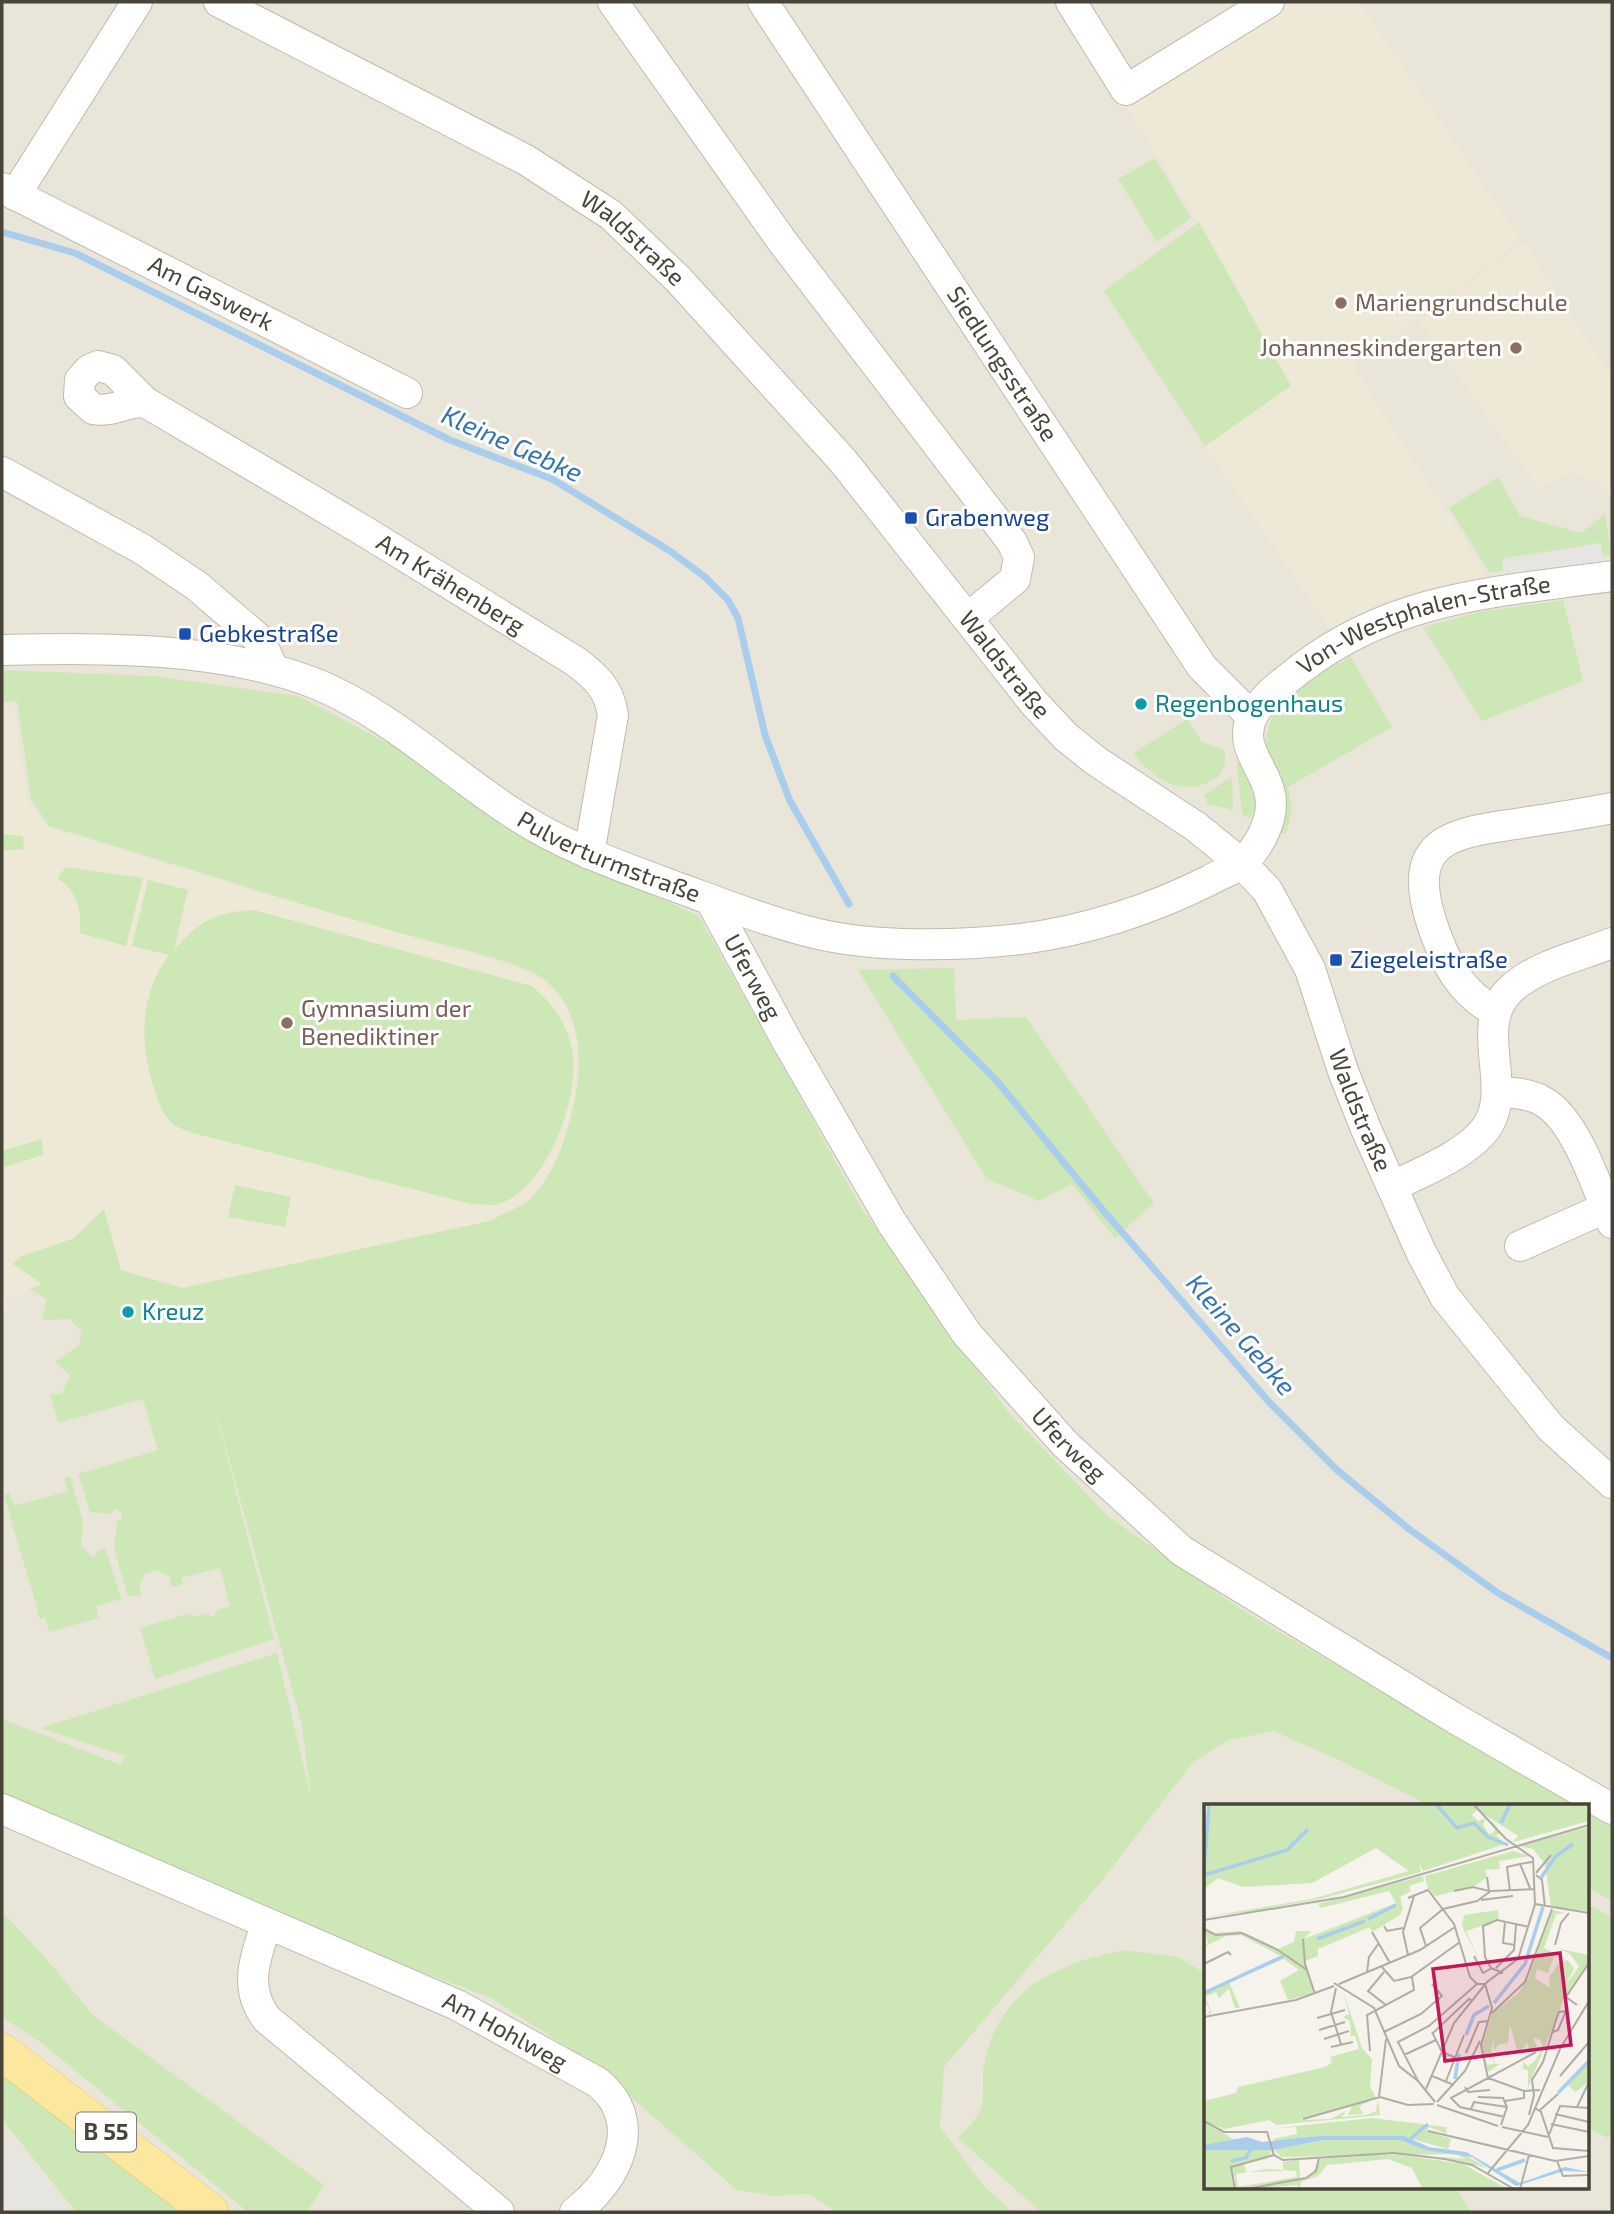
<svg xmlns="http://www.w3.org/2000/svg" width="1614" height="2214" viewBox="0 0 1614 2214" font-family="'Exo 2',sans-serif">
<rect width="100%" height="100%" fill="#f5f3eb"/>
<!-- residential -->
<path fill="#e9e5d9" fill-rule="evenodd" d="M 2,2 L 1612,2 L 1612,2212 L 2,2212 ZM 1206,1806 L 1588,1806 L 1588,2188 L 1206,2188 Z"/>
<!-- education -->
<path fill="#ede9d6" d="M 1289,2 L 1359,2 L 1521,240 L 1353,366 L 1491,582 L 1455,583 L 1407,594 L 1380,603 L 1332,632 L 1205,446 L 1291,386 L 1199,222 L 1126,106 Z
M 1524,243 L 1612,377 L 1612,499 L 1603,485 L 1570,471 L 1540,490 L 1418,320 Z
M 14,705 L 28,802 L 48,827 L 262,893 L 500,962 L 540,977 L 566,1003 L 578,1043 L 575,1097 L 564,1141 L 552,1169 L 530,1200 L 489,1221 L 182,1288 L 121,1270 L 61,1279 L 30,1289 L 17,1298 L 15,1295 L 6,1296 L 5,1306 L 11,1309 L 2,1314 L 2,706 Z"/>
<!-- green -->
<path fill="#cde7b6" d="M 1155,158 L 1191,218 L 1157,242 L 1118,179 Z
M 1199,222 L 1291,386 L 1205,446 L 1104,291 Z
M 1498,477 L 1520,516 L 1581,533 L 1605,514 L 1611,555 L 1603,556 L 1600,543 L 1502,559 L 1504,570 L 1490,573 L 1449,508 Z
M 1563,600 L 1583,681 L 1482,721 L 1423,627 L 1479,612 Z
M 1350,656 L 1392,727 L 1288,787 L 1292,808 L 1286,834 L 1279,832 L 1266,742 C 1269,701 1302,682 1332,659 L 1339,664 Z
M 2,670 L 153,676 L 298,696 L 433,767 L 588,865 L 699,916 L 862,1209 L 1009,1413 L 1109,1517 L 1242,1610 L 1576,1806 L 1430,1806 L 1341,1761 L 1273,1731 L 1229,1740 L 1193,1762 L 1104,1878 L 944,2067 L 940,2127 L 982,2184 L 1012,2212 L 836,2212 L 809,2194 L 774,2196 L 737,2190 L 592,2063 L 491,1998 L 254,1909 L 2,1799 L 2,1719 L 121,1765 L 125,1756 L 41,1728 L 277,1653 L 311,1798 L 302,1725 L 206,1375 L 274,1639 L 155,1679 L 140,1628 L 191,1613 L 193,1617 L 206,1613 L 213,1617 L 217,1610 L 230,1606 L 220,1568 L 181,1578 L 183,1584 L 172,1587 L 169,1576 L 158,1570 L 145,1574 L 139,1584 L 142,1595 L 128,1597 L 114,1548 L 117,1522 L 121,1519 L 122,1513 L 116,1509 L 109,1514 L 90,1512 L 78,1474 L 158,1450 L 143,1399 L 58,1423 L 50,1394 L 62,1394 L 70,1375 L 55,1362 L 79,1345 L 82,1332 L 70,1319 L 42,1320 L 47,1300 L 30,1289 L 42,1284 L 13,1264 L 20,1257 L 74,1238 L 104,1209 L 121,1270 L 182,1288 L 489,1221 C 502,1214 521,1208 531,1198 C 555,1174 565,1140 573,1108 C 584,1064 582,1005 541,977 C 511,958 426,941 389,930 C 275,897 163,860 49,826 L 31,799 L 17,701 L 2,702 Z
M 1187,719 L 1202,742 L 1224,750 C 1233,779 1197,792 1173,785 C 1160,781 1140,764 1134,753 Z
M 1243,759 C 1252,780 1263,798 1250,819 L 1242,814 L 1237,764 Z
M 1232,776 L 1233,810 L 1208,804 L 1204,795 Z
M 2,834 L 23,836 L 24,849 L 2,851 Z
M 66,867 L 143,878 L 126,946 L 80,933 C 82,910 77,891 57,878 Z
M 148,880 L 188,890 L 174,950 C 200,921 214,912 254,910 L 532,986 C 552,1003 566,1022 572,1048 C 582,1093 547,1191 498,1204 C 490,1206 480,1204 471,1204 L 193,1133 C 187,1131 178,1128 173,1124 C 164,1117 158,1101 155,1091 C 139,1045 139,995 169,955 L 132,946 Z
M 954,968 L 956,1020 L 1026,1017 L 1154,1203 L 1115,1238 L 1072,1184 L 1039,1201 L 987,1179 L 858,970 Z
M 42,1139 L 43,1155 L 2,1168 L 2,1151 Z
M 235,1185 L 291,1197 L 285,1227 L 228,1217 Z
M 70,1476 L 83,1521 L 81,1547 L 93,1557 L 102,1549 L 106,1549 L 121,1599 L 96,1606 L 99,1618 L 49,1632 L 45,1617 L 40,1619 L 4,1495 L 9,1493 L 14,1506 L 68,1491 L 64,1478 Z
M 1588,1813 L 1612,1827 L 1612,1901 L 1588,1888 Z
M 1588,1905 L 1612,1917 L 1612,2130 L 1608,2138 L 1588,2128 Z
M 2,1912 L 44,1956 L 93,2015 L 324,2185 L 307,2212 L 248,2212 L 43,2044 L 2,2017 Z
M 1124,1950 L 1178,1957 L 1206,1974 L 1206,2188 L 1456,2188 L 1471,2212 L 1041,2212 L 958,2138 C 965,2130 974,2122 979,2113 C 986,2101 981,2079 984,2065 C 998,1990 1055,1964 1124,1950 Z
M 2,2067 L 192,2212 L 76,2212 L 2,2119 Z"/>
<!-- parking -->
<path fill="#e7e5e2" d="M 1600,543 L 1604,563 L 1506,580 L 1502,559 Z
M 15,2144 L 69,2212 L 2,2212 L 2,2154 Z"/>
<g fill="none" stroke-linecap="round" stroke-linejoin="round">
<!-- stream -->
<path stroke="#aacdee" stroke-width="7" d="M 2,232 L 75,253 L 450,440 L 552,479 L 670,551 L 705,577 L 728,600 L 738,618 L 765,735 L 790,801 L 849,904
M 893,976 L 996,1080 L 1102,1209 L 1269,1402 L 1337,1470 L 1409,1529 L 1498,1593 L 1612,1658"/>
<defs>
<g id="minor">
<path id="s1" d="M 219,2 L 526,160 L 611,215 L 678,279 L 843,461 L 1035,704 L 1066,737 L 1096,761 L 1195,826 L 1242,864 L 1267,890 L 1310,969 L 1343,1071 L 1366,1129 L 1421,1252 L 1445,1297 L 1551,1428 L 1612,1483"/>
<path d="M 613,2 L 782,241 L 1012,542 L 1019,557 L 1015,579 L 968,618"/>
<path id="s2" d="M 763,2 L 1202,667 L 1252,717"/>
<path d="M 1071,2 L 1126,90 L 1269,2"/>
<path id="s3" d="M 2,188 L 407,393"/>
<path d="M 15,195 L 137,2"/>
<path id="s4" d="M 145,402 C 127,401 112,413 93,409 L 79,396 L 80,380 L 89,370 L 98,366 L 113,370 L 145,402 L 359,528 L 575,661 C 596,677 609,688 613,715 L 589,854"/>
<path d="M 2,472 L 142,549 L 197,586 L 260,640 L 273,669"/>
<path id="s5" d="M 2,650 C 105,648 222,646 319,685 C 388,714 446,769 508,810 C 558,844 614,864 671,885 C 718,902 765,921 814,933 C 875,948 958,946 1021,939 C 1085,931 1153,909 1210,880 C 1220,874 1234,870 1243,862 C 1258,848 1271,824 1271,804 C 1271,771 1235,749 1253,715 C 1264,695 1283,683 1300,669 C 1395,596 1498,592 1612,576"/>
<path id="s6" d="M 710,899 L 788,1043 L 892,1223 L 967,1334 L 1065,1444 L 1182,1551 L 1451,1716 L 1612,1809"/>
<path d="M 1496,1012 C 1459,992 1445,962 1432,924 C 1404,838 1452,833 1522,823 C 1552,818 1583,814 1612,808"/>
<path d="M 1497,1092 C 1513,1093 1530,1093 1544,1102 C 1576,1120 1598,1190 1612,1223"/>
<path d="M 1392,1187 C 1422,1171 1460,1158 1483,1132 C 1518,1091 1470,1029 1510,990 C 1536,965 1580,956 1612,943"/>
<path d="M 1520,1246 L 1605,1208"/>
<path id="s7" d="M 2,1809 L 457,2005 L 597,2082 C 646,2121 618,2180 575,2212"/>
<path d="M 266,1925 C 255,1959 243,1988 267,2019 L 499,2212"/>
</g>
<path id="major" d="M 2,2052 L 210,2212"/>
</defs>
<!-- minor casing -->
<use href="#minor" stroke="#c0bbae" stroke-width="32"/>
<!-- major casing -->
<use href="#major" stroke="#e0c76e" stroke-width="38"/>
<!-- minor -->
<use href="#minor" stroke="#fff" stroke-width="30"/>
<!-- major -->
<use href="#major" stroke="#fbe89e" stroke-width="37"/>
</g>
<!-- markers -->
<g fill="#8d6e63" stroke="#fff" stroke-width="2.5">
<circle cx="1341" cy="303" r="7"/>
<circle cx="1516" cy="348" r="7"/>
<circle cx="287" cy="1023" r="7"/>
</g>
<g fill="#1a4fb4" stroke="#fff" stroke-width="2.5">
<rect x="904" y="511" width="14" height="14" rx="3.5"/>
<rect x="178" y="627" width="14" height="14" rx="3.5"/>
<rect x="1329" y="953" width="14" height="14" rx="3.5"/>
</g>
<g fill="#0f9aa8" stroke="#fff" stroke-width="2.5">
<circle cx="1141" cy="704" r="7"/>
<circle cx="128" cy="1312" r="7"/>
</g>
<g text-anchor="middle" stroke-width="6" stroke-linejoin="round" paint-order="stroke">
<!-- shield labels -->
<rect fill="#fff" stroke="#807c74" stroke-width="2" x="76" y="2112.5" width="60" height="39" rx="5"/>
<g font-size="23" font-weight="bold" fill="#494439">
<text x="106" y="2140">B 55</text>
</g>
<!-- street labels -->
<g font-size="24" fill="#494439" stroke="#fff">
<text dy="8" stroke="none"><textPath href="#s1" startOffset="478">Waldstraße</textPath></text>
<text dy="8" stroke="none"><textPath href="#s3" startOffset="234">Am Gaswerk</textPath></text>
<text dy="8" stroke="none"><textPath href="#s2" startOffset="434">Siedlungsstraße</textPath></text>
<text dy="8" stroke="none"><textPath href="#s4" startOffset="528">Am Krähenberg</textPath></text>
<text dy="8" stroke="none"><textPath href="#s5" startOffset="1684">Von-Westphalen-Straße</textPath></text>
<text dy="8" stroke="none"><textPath href="#s1" startOffset="1045">Waldstraße</textPath></text>
<text dy="8" stroke="none"><textPath href="#s5" startOffset="660">Pulverturmstraße</textPath></text>
<text dy="8" stroke="none"><textPath href="#s6" startOffset="89">Uferweg</textPath></text>
<text dy="8" stroke="none"><textPath href="#s1" startOffset="1633">Waldstraße</textPath></text>
<text dy="8" stroke="none"><textPath href="#s6" startOffset="656">Uferweg</textPath></text>
<text dy="8" stroke="none"><textPath href="#s7" startOffset="550">Am Hohlweg</textPath></text>
</g>
<!-- education labels -->
<g font-size="24" fill="#785e54" stroke="#fff" text-anchor="start">
<text x="1355" y="311">Mariengrundschule</text>
<text x="1502" y="356" text-anchor="end">Johanneskindergarten</text>
<text x="301" y="1017">Gymnasium der<tspan x="301" dy="28">Benediktiner</tspan></text>
</g>
<!-- transit labels -->
<g font-size="24" fill="#164399" stroke="#fff" text-anchor="start">
<text x="925" y="526">Grabenweg</text>
<text x="199" y="642">Gebkestraße</text>
<text x="1350" y="968">Ziegeleistraße</text>
</g>
<!-- culture labels -->
<g font-size="24" fill="#0d838f" stroke="#fff" text-anchor="start">
<text x="1155" y="712">Regenbogenhaus</text>
<text x="142" y="1320">Kreuz</text>
</g>
<!-- water labels -->
<g font-size="26" font-style="italic" fill="#3573b2" stroke="#fff">
<text transform="translate(512 444) rotate(24)" y="9">Kleine Gebke</text>
<text transform="translate(1241 1335) rotate(49)" y="9">Kleine Gebke</text>
</g>
</g>
<!-- overview -->
<g transform="translate(1204 1804)">
<rect width="385" height="385" fill="#f5f3eb"/>
<path d="M 3,0 L 385,0 L 385,17 L 309,38 L 314,32 L 273,6 L 268,11 L 274,17 L 282,14 L 279,21 L 284,29 L 288,30 L 291,25 L 283,16 L 290,19 L 296,29 L 292,31 L 301,40 L 219,67 L 215,59 L 217,68 L 116,95 L 55,106 L 0,113 L 108,95 L 205,67 L 172,44 L 108,79 L 39,83 L 14,74 L 0,85 ZM 385,23 L 385,107 L 347,103 L 341,60 L 329,45 L 314,42 ZM 309,47 L 326,52 L 295,57 L 296,65 L 281,66 L 283,73 L 271,82 L 231,92 L 224,84 L 221,72 ZM 219,72 L 220,77 L 205,82 L 207,87 L 196,93 L 199,104 L 196,111 L 168,128 L 166,123 L 114,145 L 114,152 L 101,157 L 110,189 L 84,196 L 76,177 L 95,166 L 80,155 L 25,178 L 36,204 L 31,204 L 25,185 L 15,194 L 12,188 L 1,193 L 8,209 L 3,210 L 6,207 L 0,195 L 0,187 L 80,154 L 37,131 L 22,132 L 0,143 L 4,139 L 0,123 L 9,129 L 36,127 L 74,145 L 90,138 L 92,127 L 107,127 L 100,135 L 192,99 L 185,87 L 117,104 L 114,100 ZM 294,106 L 295,116 L 262,127 L 277,160 L 258,122 L 260,111 ZM 348,106 L 361,109 L 352,110 L 340,144 L 351,150 L 344,169 L 333,165 L 331,174 L 346,184 L 345,173 L 355,159 L 364,156 L 370,165 L 359,185 L 375,162 L 365,149 L 351,144 L 385,151 L 385,157 L 360,195 L 324,284 L 324,266 L 318,265 L 316,260 L 319,265 L 319,258 L 324,262 L 331,257 L 339,243 L 336,236 L 329,233 L 333,243 L 326,246 L 322,238 L 321,243 L 313,247 L 306,220 L 304,239 L 294,241 L 290,247 L 290,235 L 287,248 L 281,251 L 283,261 L 290,260 L 289,249 L 291,260 L 296,260 L 284,268 L 278,243 L 288,210 L 314,189 L 324,174 ZM 139,187 L 158,244 L 168,255 L 166,282 L 172,294 L 155,302 L 159,310 L 144,311 L 148,302 L 96,316 L 126,315 L 142,307 L 138,313 L 162,311 L 172,307 L 174,295 L 176,311 L 73,321 L 65,316 L 20,325 L 0,317 L 0,297 L 32,289 L 34,283 L 121,263 L 128,259 L 126,253 L 155,245 L 151,232 L 147,232 L 146,217 L 139,213 L 145,210 ZM 385,257 L 385,278 L 371,288 L 363,280 ZM 168,314 L 250,324 L 242,323 L 243,330 L 225,323 L 223,327 L 247,335 L 244,345 L 198,332 L 115,332 L 71,338 L 69,335 L 93,330 L 92,323 L 64,325 ZM 0,318 L 31,336 L 41,335 L 40,345 L 68,346 L 63,355 L 40,360 L 42,368 L 79,367 L 79,358 L 95,356 L 96,375 L 32,385 L 29,362 L 31,385 L 0,385 ZM 63,365 L 92,367 L 93,373 L 34,383 L 32,370 ZM 120,336 L 196,336 L 221,346 L 253,349 L 261,351 L 284,364 L 238,353 L 262,355 L 253,350 L 77,353 L 70,345 ZM 190,350 L 259,360 L 300,383 L 219,385 L 208,364 L 184,355 L 123,361 L 114,372 L 97,378 L 96,385 L 93,381 L 44,385 L 105,374 L 117,355 Z" fill="#cde7b6" fill-rule="evenodd"/>
<path d="M 115,332 L 200,332 L 225,343 L 262,348 L 316,379 L 361,363 L 385,368 L 360,367 L 312,382 L 268,353 L 221,346 L 196,336 L 120,336 L 68,346 L 0,346 L 0,341 L 43,333 L 58,338 Z" fill="#aacdee"/>
<path fill="none" stroke="#aacdee" stroke-width="3.5" d="M 232,0 L 253,24 L 270,19 L 284,33 L 304,41M 297,19 L 306,0M 0,66 L 5,0M 0,71 L 83,46 L 104,25M 337,74 L 351,53 L 369,40M 164,115 L 192,101M 113,135 L 161,117M 0,189 L 80,152M 290,199 L 321,160 L 339,103M 262,231 L 270,211 L 285,202M 251,275 L 255,250M 354,289 L 385,257M 206,335 L 224,320M 27,357 L 42,354 L 47,345M 293,366 L 321,356"/>
<path fill="none" stroke="#b0ada4" stroke-width="2" d="M 332,69 L 347,51M 332,71 L 338,76 L 341,103M 326,84 L 316,60 L 328,58M 250,87 L 269,83 L 285,87 L 283,73M 306,87 L 303,63 L 316,60M 204,94 L 224,86 L 250,120 L 266,173 L 273,180 L 281,180M 277,96 L 309,92M 331,100 L 385,109M 0,116 L 140,93 L 385,21M 301,118 L 299,139 L 311,141M 180,122 L 183,127 L 199,124M 0,125 L 12,131 L 38,129 L 74,146 L 103,166M 168,128 L 186,159M 99,135 L 101,160 L 111,190M 351,141 L 357,119 L 365,109M 222,142 L 216,124 L 239,105 L 273,97 L 287,87 L 331,85M 204,151 L 199,128 L 210,92M 270,152 L 279,169 L 288,164M 0,160 L 24,148 L 27,151M 177,162 L 190,177 L 207,173 L 256,138M 292,164 L 310,146 L 312,121M 163,168 L 165,153 L 175,139M 180,168 L 164,187 L 182,201M 299,169 L 287,164 L 281,153 L 279,122 L 293,116 L 325,123M 135,180 L 216,146 L 251,123M 281,180 L 288,204 L 277,241 L 284,274 L 320,287 L 336,286M 135,182 L 130,179 L 170,204 L 195,262 L 214,277M 132,184 L 127,208 L 137,240M 373,201 L 362,193 L 385,159M 288,209 L 321,178 L 348,105M 0,213 L 92,196 L 130,182M 113,214 L 141,206M 115,226 L 141,218M 180,228 L 217,210 L 238,192 L 228,180M 228,228 L 238,248 L 252,254M 229,229 L 265,195 L 269,197M 120,235 L 145,227M 127,243 L 149,238M 263,245 L 262,249 L 275,218 L 285,217M 166,247 L 163,211 L 210,186 L 208,173M 200,251 L 232,236M 228,272 L 250,281M 356,272 L 385,238M 242,277 L 260,231M 261,283 L 264,288 L 286,286M 222,285 L 250,219 L 283,178 L 314,155 L 331,100 L 329,54 L 302,35 L 269,0M 175,293 L 182,235M 274,293 L 299,294 L 303,303 L 297,321M 301,297 L 320,294 L 320,287M 231,298 L 214,277 L 194,238 L 225,222 L 273,180M 233,298 L 261,267 L 276,237M 233,301 L 294,322M 373,303 L 385,278M 331,304 L 337,308 L 349,344 L 385,347M 267,305 L 270,298 L 303,303M 336,306 L 354,290M 351,310 L 385,318M 325,311 L 330,291 L 328,276 L 339,258 L 352,216 L 355,208 L 362,207 L 354,226 L 349,228M 301,313 L 256,303 L 247,294 L 332,248M 99,315 L 176,293 L 204,301 L 230,300M 0,317 L 20,328 L 63,328 L 70,351 L 79,356 L 190,349 L 241,355 L 268,361 L 310,385M 347,320 L 385,328M 298,323 L 344,333M 224,327 L 351,357 L 385,352M 345,331 L 356,302 L 385,304M 353,357 L 359,372 L 385,371M 284,369 L 324,321 L 356,245 L 385,197M 31,385 L 27,363 L 70,351M 42,385 L 102,374 L 112,367 L 115,354M 316,385 L 325,351"/>
<path fill="#c2185b" fill-opacity="0.15" stroke="#c2185b" stroke-width="3.5" d="M 356,149 L 367,241 L 241,257 L 229,165 Z"/>
<rect width="385" height="385" fill="none" stroke="#494439" stroke-width="3.5"/>
</g>
<!-- border -->
<rect width="1614" height="2214" fill="none" stroke="#494439" stroke-width="7"/>
</svg>
